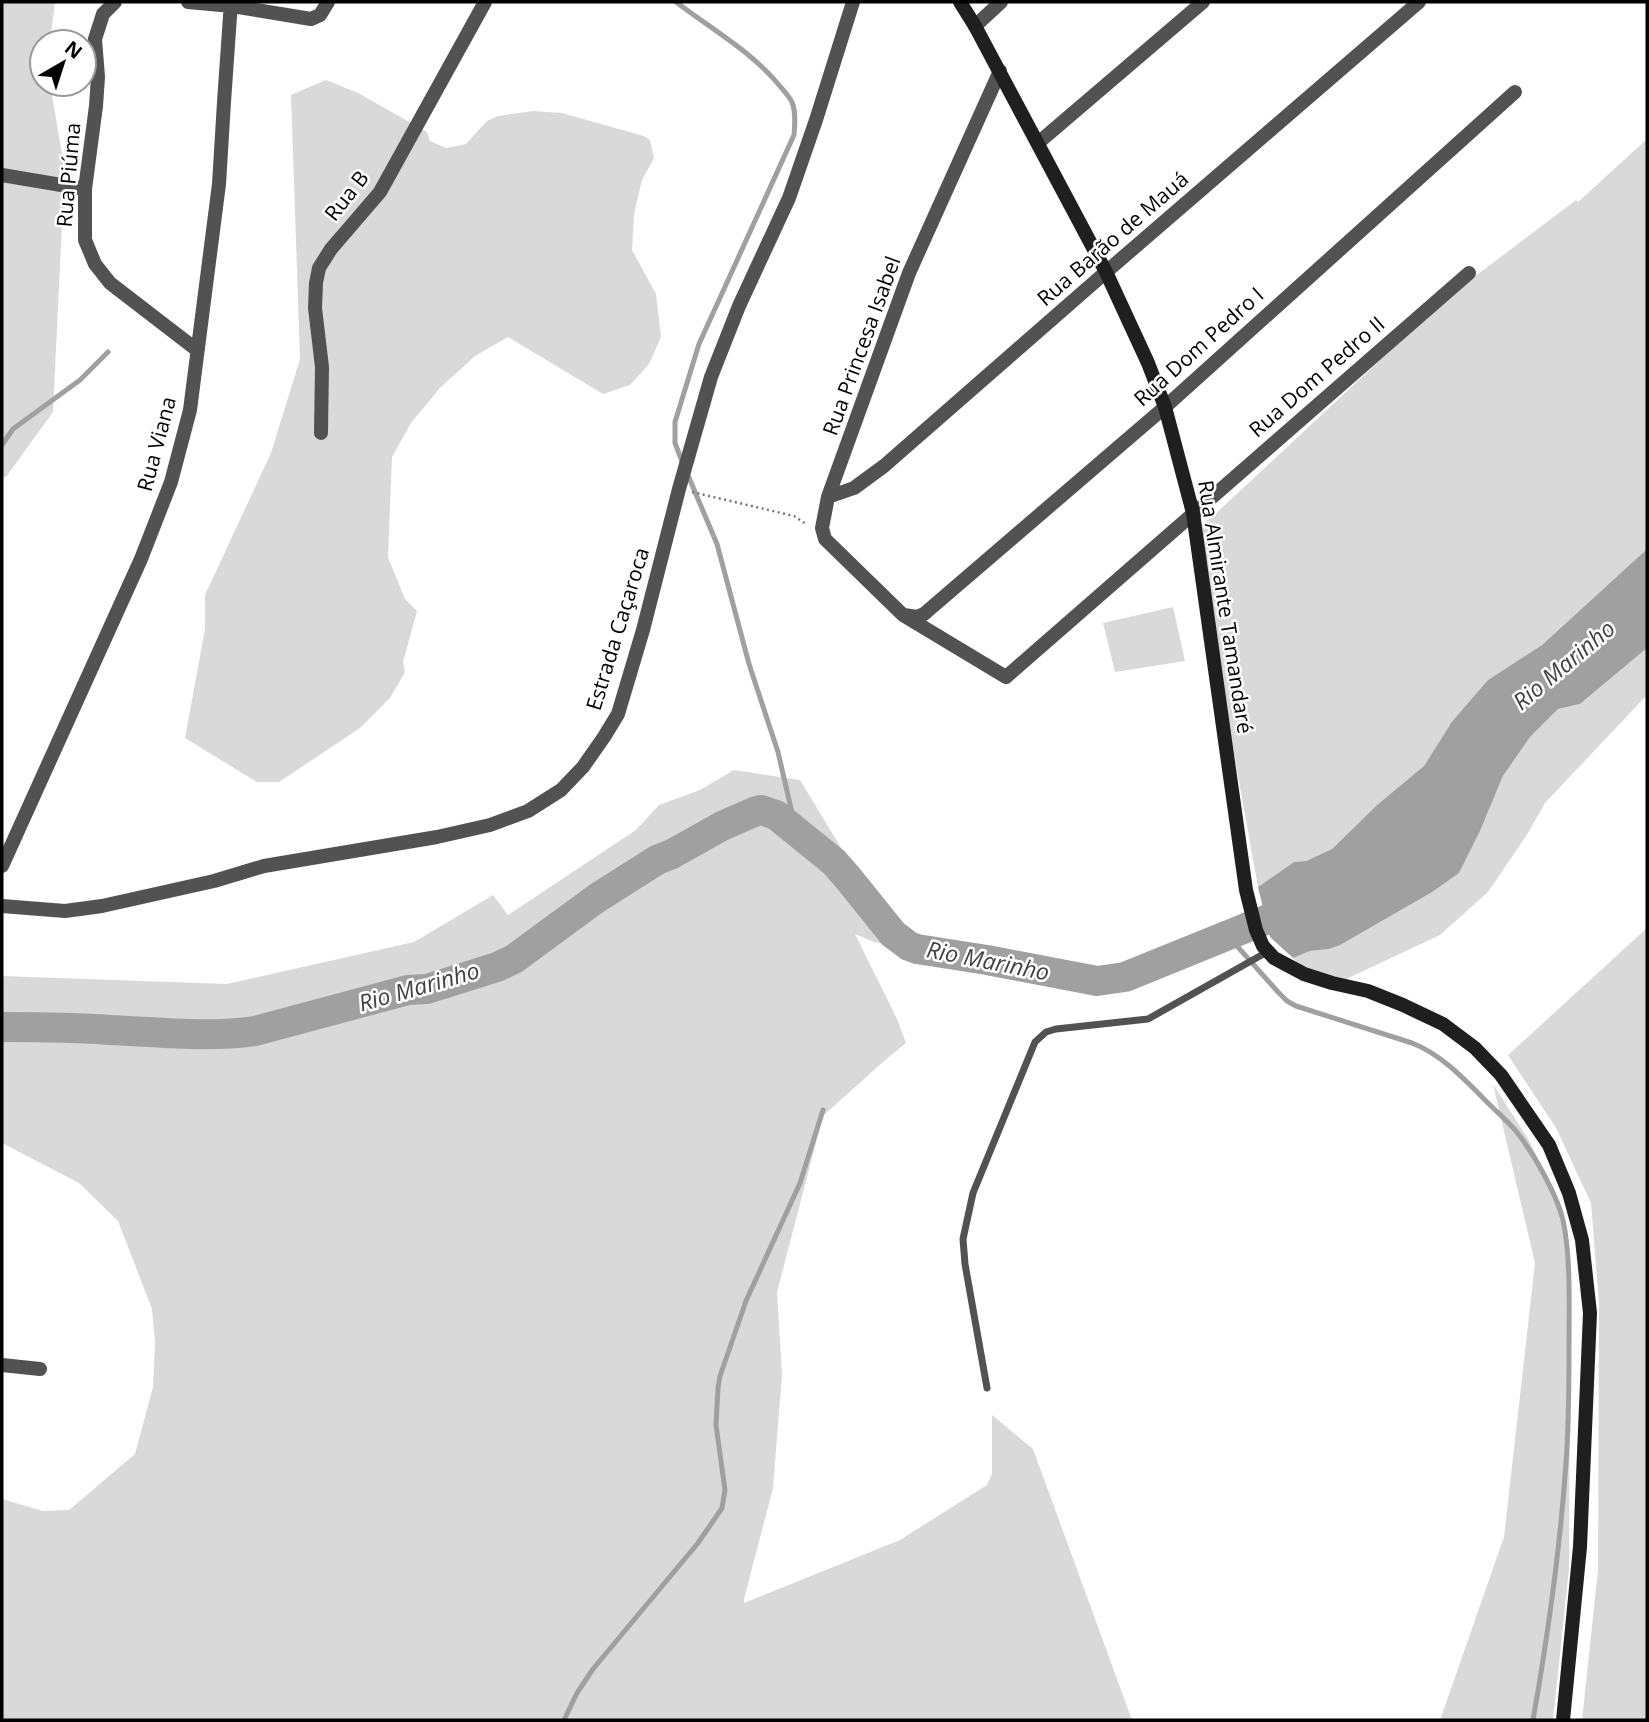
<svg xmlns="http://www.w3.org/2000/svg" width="1649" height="1722" viewBox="0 0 1649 1722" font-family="'Open Sans',sans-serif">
<rect width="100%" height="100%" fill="#fff"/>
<!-- green -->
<path fill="#d9d9d9" d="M 2,2 L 55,2 L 50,42 L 42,42 L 42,84 L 50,84 L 64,165 L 70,181 L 62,223 L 53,412 L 6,477 L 2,476 Z
M 326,80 L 358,93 L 427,132 L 430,141 L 446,148 L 466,144 L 487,121 L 498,116 L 533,111 L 562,113 L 644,136 L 650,140 L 654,158 L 642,180 L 634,214 L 632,250 L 656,294 L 661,337 L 649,364 L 630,385 L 603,394 L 508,337 L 475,356 L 440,388 L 411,423 L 392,457 L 388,557 L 405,599 L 417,611 L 403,662 L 405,672 L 390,698 L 360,728 L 279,782 L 257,782 L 185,738 L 205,629 L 205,595 L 271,453 L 300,359 L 291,95 Z
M 1647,139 L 1647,549 L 1542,645 L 1488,680 L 1451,725 L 1424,766 L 1377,805 L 1332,849 L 1306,861 L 1294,862 L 1258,887 L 1215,648 L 1202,523 L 1211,518 L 1449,296 L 1576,200 L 1578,202 Z
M 1173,607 L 1185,661 L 1115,672 L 1103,623 Z
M 1647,648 L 1647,695 L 1545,803 L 1528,833 L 1488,892 L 1440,935 L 1344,980 L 1299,965 L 1293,958 L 1310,951 L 1329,949 L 1459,873 L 1480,831 L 1503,776 L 1530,737 L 1558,709 L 1580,704 Z
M 734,770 L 800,780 L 874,902 L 917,951 L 874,942 L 855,934 L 897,1019 L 906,1043 L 884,1061 L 823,1116 L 777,1292 L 782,1375 L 773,1488 L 744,1599 L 744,1603 L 900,1540 L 987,1485 L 992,1474 L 992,1415 L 1033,1449 L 1132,1720 L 2,1720 L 2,1499 L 43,1511 L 69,1510 L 135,1454 L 153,1387 L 155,1343 L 152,1309 L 118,1221 L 79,1183 L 2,1143 L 2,976 L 227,984 L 414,942 L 493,895 L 508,915 L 636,830 L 659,805 L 700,790 Z
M 1647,928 L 1647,1720 L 1582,1720 L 1598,1570 L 1599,1303 L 1591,1203 L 1556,1128 L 1508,1055 Z
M 1493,1084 L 1530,1142 L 1563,1211 L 1570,1304 L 1569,1569 L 1553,1720 L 1440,1720 L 1504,1537 L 1535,1263 Z"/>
<!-- water -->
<path fill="#a0a0a0" d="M 1647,549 L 1647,648 L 1580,704 L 1558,709 L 1530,737 L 1503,776 L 1480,831 L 1459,873 L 1432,892 L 1340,945 L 1329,949 L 1310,951 L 1293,958 L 1270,937 L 1258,887 L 1294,862 L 1306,861 L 1332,849 L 1377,805 L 1424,766 L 1450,725 L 1450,724 L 1488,680 L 1542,645 Z"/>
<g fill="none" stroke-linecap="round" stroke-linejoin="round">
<!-- stream -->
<path stroke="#a0a0a0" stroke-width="5" d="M 676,2 C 710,28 751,51 779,85 C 783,90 789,96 792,102 C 796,112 795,124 794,135 L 699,344 L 675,422 L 675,443 L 683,464
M 2,445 L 13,429 L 80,380 L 108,352
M 687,473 L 717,544 L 749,664 L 778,752 L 796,830
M 1228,936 L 1278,992 L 1287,1001 L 1296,1006 L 1412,1043 C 1443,1055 1467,1082 1490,1105 C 1500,1115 1511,1124 1519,1135 C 1535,1156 1557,1195 1563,1220 C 1571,1258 1569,1307 1569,1347 C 1569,1385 1569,1425 1566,1463 C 1560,1549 1548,1635 1533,1720
M 564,1720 L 577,1693 L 593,1669 L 698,1543 L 722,1508 L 725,1490 L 716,1425 L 718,1388 L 720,1376 L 746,1301 L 800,1183 L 823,1110"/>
<!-- river -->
<path stroke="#a0a0a0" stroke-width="30" d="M 2,1027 C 38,1027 74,1027 110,1030 C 158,1032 207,1038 255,1031 L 408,990 L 427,989 L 497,967 L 514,959 L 597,898 L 657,860 L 672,854 L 722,826 L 754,812 L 761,810 L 776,815 L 834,862 L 848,878 L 893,934 L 909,946 L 917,949 L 987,960 L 1097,981 L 1125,977 L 1305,904"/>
<!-- path -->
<path stroke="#747474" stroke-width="2.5" stroke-dasharray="2 3.5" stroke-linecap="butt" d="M 692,492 L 794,516 L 806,524"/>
<!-- service -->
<path stroke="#525252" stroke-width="7" d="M 987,1388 L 965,1264 L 963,1239 L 973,1193 L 1035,1042 L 1046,1032 L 1056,1029 L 1148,1019 L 1267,952"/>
<!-- minor -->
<path stroke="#525252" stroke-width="14" d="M 115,2 L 103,14 L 95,39 L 98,77 L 96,106 L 85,189 L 85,240 L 95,264 L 110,283 L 197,350
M 188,2 L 232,6 L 311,19 L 320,15 L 328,2
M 975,26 L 1001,2
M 1000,71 L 909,273 L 828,497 L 822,528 L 825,539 L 903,615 L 1006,677 L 1469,273
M 1038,143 L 1203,2
M 2,175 L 85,189
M 321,433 L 322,367 L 315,308 L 316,283 L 319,268 L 331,249 L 380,192 L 485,2
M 828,497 L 854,488 L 884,466 L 1106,272 L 1419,2
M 904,615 L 917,617 L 924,614 L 1165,407 L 1515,92
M 2,866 L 141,559 L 171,482 L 190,410 L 219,184 L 224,102 L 231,2
M 2,906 L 65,911 L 102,906 L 214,881 L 264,866 L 437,837 L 490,825 L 528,811 L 561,790 L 583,767 L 604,737 L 618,714 L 643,630 L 679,489 L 711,377 L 739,306 L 789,198 L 816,120 L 853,2
M 2,1365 L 40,1369"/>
<!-- secondary -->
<path stroke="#1f1f1f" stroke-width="14" d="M 960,2 L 975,26 L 1106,272 L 1148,363 L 1165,407 L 1193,513 L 1246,890 L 1256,930 L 1263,946 L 1274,958 L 1304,974 L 1332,983 L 1368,991 L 1403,1005 L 1443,1024 L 1475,1048 L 1501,1075 L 1549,1145 L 1569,1193 L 1582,1240 L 1590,1313 L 1580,1547 L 1563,1720"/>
</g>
<g text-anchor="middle" stroke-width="5" stroke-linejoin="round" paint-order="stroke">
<!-- street labels -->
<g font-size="21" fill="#000" stroke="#fff">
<text transform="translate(69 175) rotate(-85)" y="7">Rua Piúma</text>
<text transform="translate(347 196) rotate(-52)" y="7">Rua B</text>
<text transform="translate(1113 239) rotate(-41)" y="7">Rua Barão de Mauá</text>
<text transform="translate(862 346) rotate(-70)" y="7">Rua Princesa Isabel</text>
<text transform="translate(1199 347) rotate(-42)" y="7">Rua Dom Pedro I</text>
<text transform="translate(1317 377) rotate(-41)" y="7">Rua Dom Pedro II</text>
<text transform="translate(157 444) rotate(-75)" y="7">Rua Viana</text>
<text transform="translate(1225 607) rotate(81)" y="7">Rua Almirante Tamandaré</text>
<text transform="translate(618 629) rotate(-73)" y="7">Estrada Caçaroca</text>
</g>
<!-- water labels -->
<g font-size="23" font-style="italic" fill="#414141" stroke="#fff">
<text transform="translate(1564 665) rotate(-40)" y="8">Rio Marinho</text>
<text transform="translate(988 961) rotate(11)" y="8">Rio Marinho</text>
<text transform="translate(419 987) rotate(-16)" y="8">Rio Marinho</text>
</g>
</g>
<!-- border -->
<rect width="1649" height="1722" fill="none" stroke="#000000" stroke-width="7"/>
<!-- north arrow -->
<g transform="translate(63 63) rotate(39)"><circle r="33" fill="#ffffff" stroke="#999999" stroke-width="2"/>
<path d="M0-5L12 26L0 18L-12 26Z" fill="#000000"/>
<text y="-10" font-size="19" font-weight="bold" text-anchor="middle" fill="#000000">N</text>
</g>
</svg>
